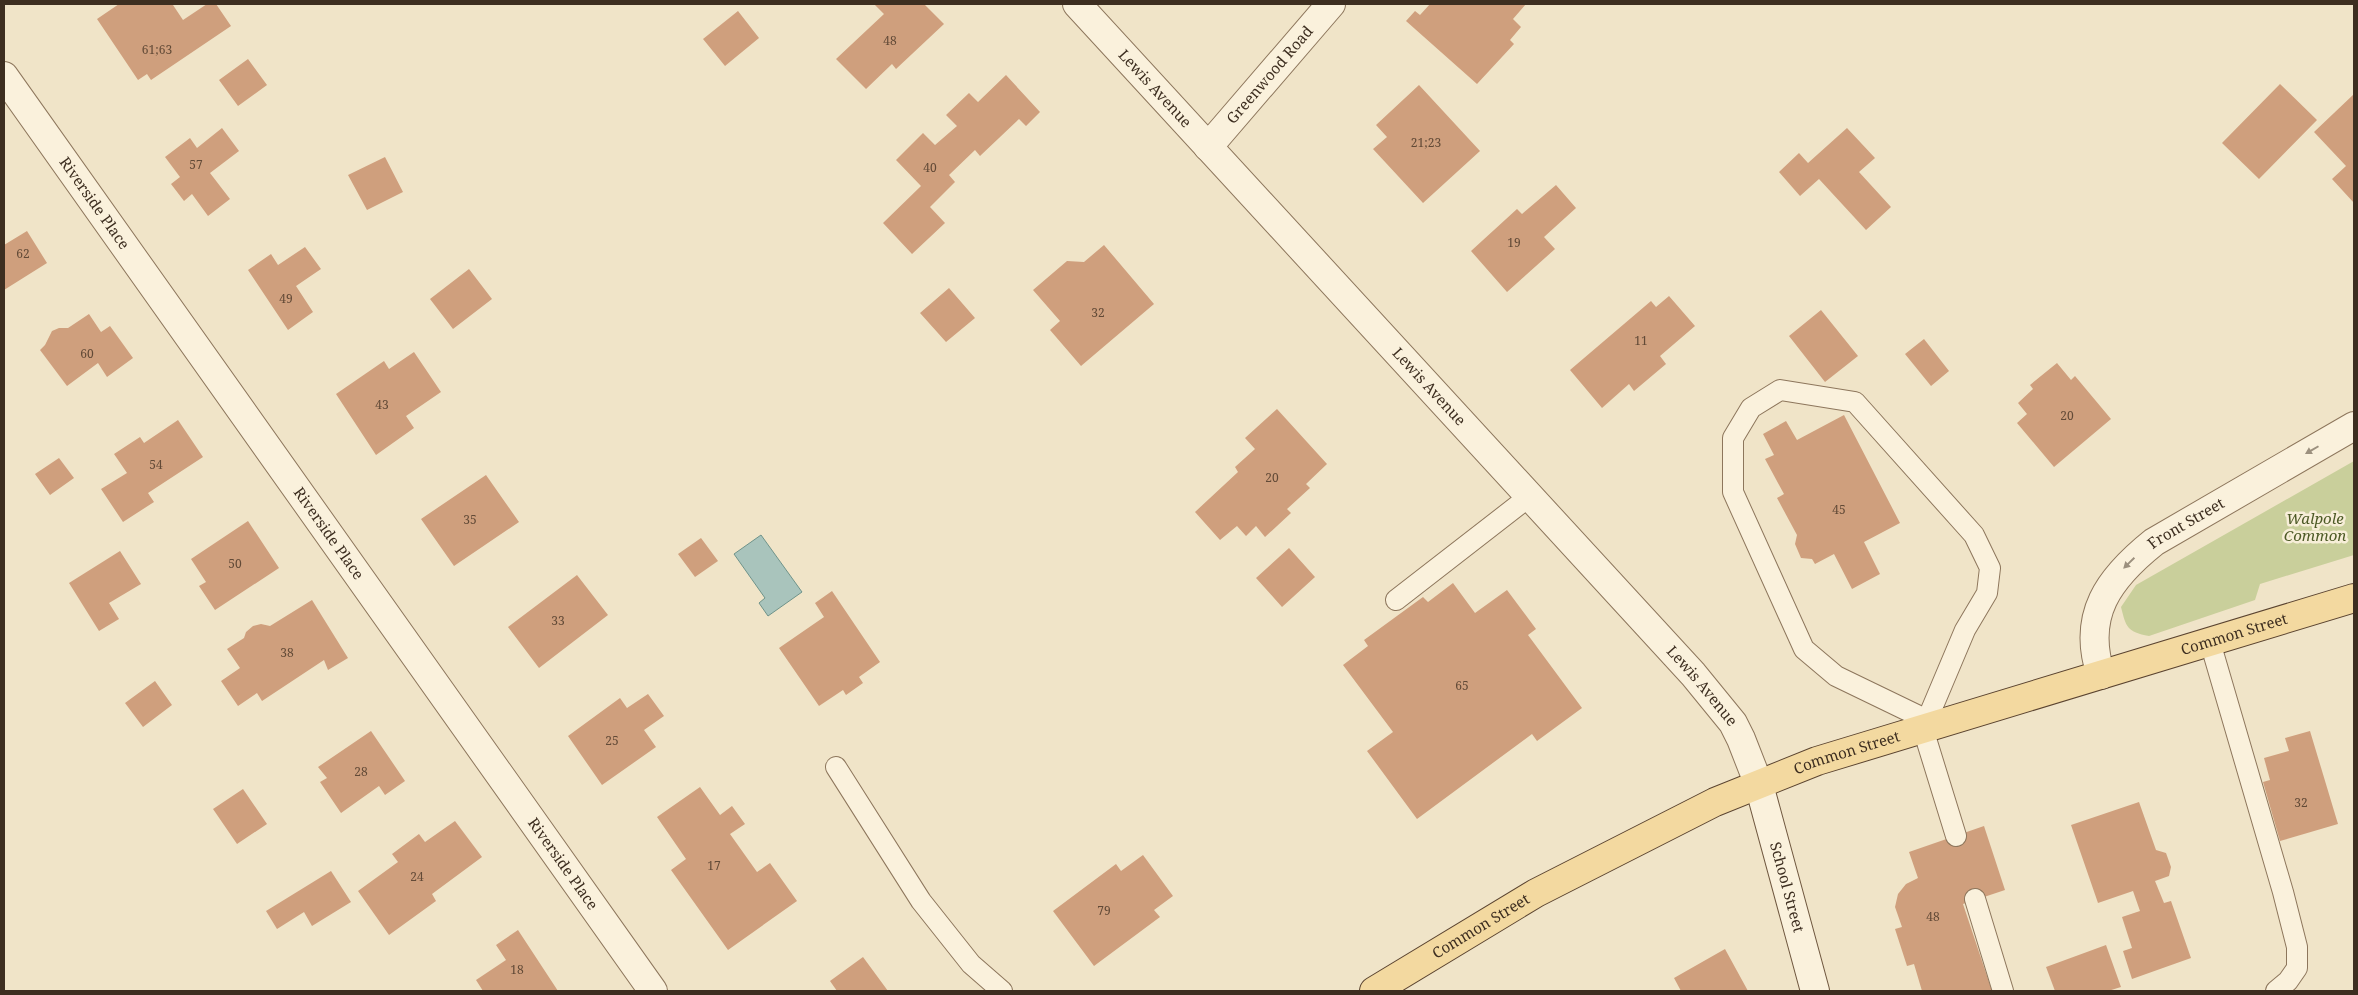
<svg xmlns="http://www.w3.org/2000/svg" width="2358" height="995" viewBox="0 0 2358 995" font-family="'Noto Serif',serif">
<rect width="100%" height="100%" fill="#f0e4c8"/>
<!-- green -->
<path fill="#c9cf9b" d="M 2354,461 L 2354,555 L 2260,584 L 2255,600 L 2149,636 C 2127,632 2126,627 2121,607 L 2136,585 Z"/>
<!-- water -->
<path fill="#a9c4bc" stroke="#6f938a" d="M 761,535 L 802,592 L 768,616 L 759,603 L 765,598 L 734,554 Z"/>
<!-- building -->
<path fill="#cf9f7d" d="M 119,4 L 175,4 L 173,5 L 183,20 L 207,4 L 216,4 L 231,26 L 151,80 L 147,74 L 138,80 L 97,19 Z
M 874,4 L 924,4 L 944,24 L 896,69 L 892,64 L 866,89 L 836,59 L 884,14 Z
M 1430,4 L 1526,4 L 1513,19 L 1521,27 L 1510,40 L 1514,44 L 1477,84 L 1406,21 L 1415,11 L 1420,15 Z
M 738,11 L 759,38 L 725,66 L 703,39 Z
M 248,59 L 267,85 L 238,106 L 219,80 Z
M 1006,75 L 1040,112 L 1026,126 L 1019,119 L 980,156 L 975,150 L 949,175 L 955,182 L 930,207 L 945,223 L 912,254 L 883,223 L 921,186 L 896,160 L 923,133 L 935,145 L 957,126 L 946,115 L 969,93 L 978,102 Z
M 2280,84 L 2317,120 L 2259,179 L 2222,143 Z
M 1419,85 L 1480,151 L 1423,203 L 1373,149 L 1387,137 L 1376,125 Z
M 2354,94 L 2354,203 L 2332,179 L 2346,166 L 2314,132 Z
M 222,128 L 239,151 L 210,173 L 230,199 L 208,216 L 192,194 L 184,201 L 171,184 L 180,177 L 165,157 L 190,138 L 197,148 Z
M 1847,128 L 1875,158 L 1859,172 L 1891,207 L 1866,230 L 1819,179 L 1800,196 L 1779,172 L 1799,153 L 1808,163 Z
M 385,157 L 403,192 L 367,210 L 348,175 Z
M 1556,185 L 1576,208 L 1544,237 L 1555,249 L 1507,292 L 1471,251 L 1517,209 L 1522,214 Z
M 27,231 L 47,263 L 4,290 L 4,245 Z
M 1104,245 L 1154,304 L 1081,366 L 1050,330 L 1060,321 L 1033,290 L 1067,261 L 1084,262 Z
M 305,247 L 321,269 L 296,286 L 313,312 L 288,330 L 248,270 L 271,254 L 278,265 Z
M 469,269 L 492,299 L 453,329 L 430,299 Z
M 949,288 L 975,318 L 946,342 L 920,313 Z
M 1669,296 L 1695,326 L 1660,356 L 1666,364 L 1634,391 L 1629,384 L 1602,408 L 1570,370 L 1651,301 L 1656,307 Z
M 1821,310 L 1858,356 L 1825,382 L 1789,336 Z
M 89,314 L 101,332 L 110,326 L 133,358 L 107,377 L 98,363 L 67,386 L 40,350 L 45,345 L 52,331 L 59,328 L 68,328 Z
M 1924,339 L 1949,371 L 1931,386 L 1905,354 Z
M 414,352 L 441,392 L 406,416 L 414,428 L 376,455 L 336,394 L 384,361 L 389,369 Z
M 2057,363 L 2071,380 L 2075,376 L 2111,419 L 2054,467 L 2017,423 L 2027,414 L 2018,403 L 2033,389 L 2030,385 Z
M 1277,409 L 1327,464 L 1306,484 L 1310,488 L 1287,509 L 1291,513 L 1265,537 L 1256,526 L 1246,536 L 1237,526 L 1220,540 L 1195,512 L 1238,472 L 1235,467 L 1255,449 L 1245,438 Z
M 1844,415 L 1900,523 L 1864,542 L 1880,574 L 1852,589 L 1834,554 L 1815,564 L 1812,559 L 1801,558 L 1795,544 L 1797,535 L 1777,498 L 1784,494 L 1765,459 L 1774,455 L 1763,434 L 1786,421 L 1797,440 Z
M 178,420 L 203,457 L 148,493 L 154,502 L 123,522 L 101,489 L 127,473 L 114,454 L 140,437 L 144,443 Z
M 59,458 L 74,478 L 50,495 L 35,474 Z
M 486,475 L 519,522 L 454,566 L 421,519 Z
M 248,521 L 279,568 L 215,610 L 199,586 L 206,582 L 191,559 Z
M 701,538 L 718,561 L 695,577 L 678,554 Z
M 1289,548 L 1315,577 L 1282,607 L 1256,578 Z
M 120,551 L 141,584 L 109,603 L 119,619 L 99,631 L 69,583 Z
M 577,575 L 608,615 L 539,668 L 508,627 Z
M 1453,583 L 1475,613 L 1507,590 L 1536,629 L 1528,635 L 1582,708 L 1537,741 L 1532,734 L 1417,819 L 1367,751 L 1393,732 L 1343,665 L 1368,646 L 1364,640 L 1423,597 L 1428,602 Z
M 832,591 L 880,662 L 859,677 L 863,683 L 846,695 L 843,690 L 819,706 L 779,648 L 824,617 L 815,603 Z
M 312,600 L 348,658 L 328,670 L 324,660 L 262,701 L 257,693 L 238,706 L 221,681 L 240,668 L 227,649 L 244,638 L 246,632 L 253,626 L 261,624 L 270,626 Z
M 155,681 L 172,705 L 143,727 L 125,703 Z
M 648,694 L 664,716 L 644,730 L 656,747 L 602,785 L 568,736 L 620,698 L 627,708 Z
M 371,731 L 405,781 L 385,795 L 379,786 L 341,813 L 320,782 L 327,778 L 318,767 Z
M 2310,731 L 2338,824 L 2280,841 L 2263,782 L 2270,780 L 2264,758 L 2289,751 L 2285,738 Z
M 700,787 L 720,815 L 732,806 L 745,824 L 730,834 L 757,872 L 770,863 L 797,901 L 728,950 L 671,870 L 686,859 L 657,817 Z
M 243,789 L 267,824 L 237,844 L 213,809 Z
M 2139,802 L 2156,850 L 2166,853 L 2171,867 L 2169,876 L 2155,881 L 2164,903 L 2171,901 L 2191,958 L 2132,979 L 2123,951 L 2132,948 L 2122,917 L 2140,911 L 2133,891 L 2098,903 L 2071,825 Z
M 455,821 L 482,857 L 432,894 L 436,901 L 389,935 L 358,891 L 398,862 L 392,854 L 419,834 L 425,842 Z
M 1984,826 L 2005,890 L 1963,904 L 1992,991 L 1922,991 L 1914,964 L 1907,966 L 1895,929 L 1902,927 L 1895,907 L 1898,894 L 1906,884 L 1918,878 L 1909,852 Z
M 1143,855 L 1173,896 L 1154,910 L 1160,917 L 1094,966 L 1053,911 L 1116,864 L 1121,871 Z
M 331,871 L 351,902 L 312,926 L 304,912 L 277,929 L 266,911 Z
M 518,930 L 558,991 L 483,991 L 476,980 L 506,960 L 496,945 Z
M 2106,945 L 2121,987 L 2108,991 L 2055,991 L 2046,967 Z
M 1725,949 L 1748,991 L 1681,991 L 1674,978 Z
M 863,957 L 888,991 L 837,991 L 830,981 Z"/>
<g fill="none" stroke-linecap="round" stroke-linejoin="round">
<defs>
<path id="lane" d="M 1396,600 L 1530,496
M 2210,642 L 2283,892 L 2297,947 L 2297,968 L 2288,981 L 2276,991
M 1927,720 L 1836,676 L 1804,649 L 1733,492 L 1733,438 L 1751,408 L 1780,390 L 1855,402 L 1974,535 L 1990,568 L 1987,593 L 1965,630 L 1927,720 L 1923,729 L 1956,836
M 836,767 L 921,901 L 971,964 L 1002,991
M 1975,899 L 2003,991"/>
<g id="street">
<path id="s1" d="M 1077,4 L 1693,674 L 1733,723 L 1741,739 L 1759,785"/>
<path id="s2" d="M 4,76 L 653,991"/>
<path id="s3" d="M 1208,147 L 1331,4"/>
<path id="s4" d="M 2101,675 C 2081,615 2109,578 2154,542 L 2354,426"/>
</g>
<g id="secondary">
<path id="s5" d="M 1759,785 L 1815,991"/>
</g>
<g id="primary">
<path id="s6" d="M 1374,991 L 1536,893 L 1715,802 L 1817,761 L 2354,598"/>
</g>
</defs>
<!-- lane casing -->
<use href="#lane" stroke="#8d765c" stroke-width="22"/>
<!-- street casing -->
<use href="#street" stroke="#8d765c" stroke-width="30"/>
<!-- secondary casing -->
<use href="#secondary" stroke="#6f573f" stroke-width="30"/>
<!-- primary casing -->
<use href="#primary" stroke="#5b4430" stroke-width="30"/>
<!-- lane -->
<use href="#lane" stroke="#faf1dc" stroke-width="20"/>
<!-- street -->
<use href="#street" stroke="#faf1dc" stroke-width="28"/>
<!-- secondary -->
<use href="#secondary" stroke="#faf1dc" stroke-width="28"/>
<!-- primary -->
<use href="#primary" stroke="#f3d9a0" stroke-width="28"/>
</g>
<!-- one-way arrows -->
<defs><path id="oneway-solid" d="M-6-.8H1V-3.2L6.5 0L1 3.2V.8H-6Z" transform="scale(1.25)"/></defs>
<g fill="#9c907e">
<use href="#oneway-solid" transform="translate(2312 450) rotate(150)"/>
<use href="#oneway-solid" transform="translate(2129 563) rotate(136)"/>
</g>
<g text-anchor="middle" stroke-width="5" stroke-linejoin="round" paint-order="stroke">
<!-- number labels -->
<g font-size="12" fill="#624a37">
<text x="890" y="45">48</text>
<text x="157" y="54">61;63</text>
<text x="1426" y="147">21;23</text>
<text x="196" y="169">57</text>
<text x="930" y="172">40</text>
<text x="1514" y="247">19</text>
<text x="23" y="258">62</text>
<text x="286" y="303">49</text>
<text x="1098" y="317">32</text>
<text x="1641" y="345">11</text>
<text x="87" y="358">60</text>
<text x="382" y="409">43</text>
<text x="2067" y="420">20</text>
<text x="156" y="469">54</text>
<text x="1272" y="482">20</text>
<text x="1839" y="514">45</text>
<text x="470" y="524">35</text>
<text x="235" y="568">50</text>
<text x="558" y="625">33</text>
<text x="287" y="657">38</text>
<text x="1462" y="690">65</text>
<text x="612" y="745">25</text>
<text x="361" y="776">28</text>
<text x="2301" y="807">32</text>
<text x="714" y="870">17</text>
<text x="417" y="881">24</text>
<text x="1104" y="915">79</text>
<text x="1933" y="921">48</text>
<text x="517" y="974">18</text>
</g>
<!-- street labels -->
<g font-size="15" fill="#3d2e20" stroke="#f7eed8">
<text dy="5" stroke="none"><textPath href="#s3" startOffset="95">Greenwood Road</textPath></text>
<text dy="5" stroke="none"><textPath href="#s1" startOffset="115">Lewis Avenue</textPath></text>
<text dy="5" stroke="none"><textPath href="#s2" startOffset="156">Riverside Place</textPath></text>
<text dy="5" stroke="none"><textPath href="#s1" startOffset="520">Lewis Avenue</textPath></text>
<text dy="5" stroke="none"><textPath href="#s4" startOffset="192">Front Street</textPath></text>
<text dy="5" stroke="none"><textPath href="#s2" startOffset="561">Riverside Place</textPath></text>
<text dy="5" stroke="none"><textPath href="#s6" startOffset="936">Common Street</textPath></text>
<text dy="5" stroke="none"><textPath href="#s1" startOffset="925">Lewis Avenue</textPath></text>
<text dy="5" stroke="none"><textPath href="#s6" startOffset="531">Common Street</textPath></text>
<text dy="5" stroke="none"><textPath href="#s2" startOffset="966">Riverside Place</textPath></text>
<text dy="5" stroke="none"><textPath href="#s5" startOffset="106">School Street</textPath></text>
<text dy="5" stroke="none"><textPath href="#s6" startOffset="125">Common Street</textPath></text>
</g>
<!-- park labels -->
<g font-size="15" font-style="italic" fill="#4d5a26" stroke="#f7eed8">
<text x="2315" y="524">Walpole<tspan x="2315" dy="17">Common</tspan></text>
</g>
</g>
<!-- border -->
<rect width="2358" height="995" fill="none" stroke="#3d2e20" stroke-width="10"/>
</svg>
